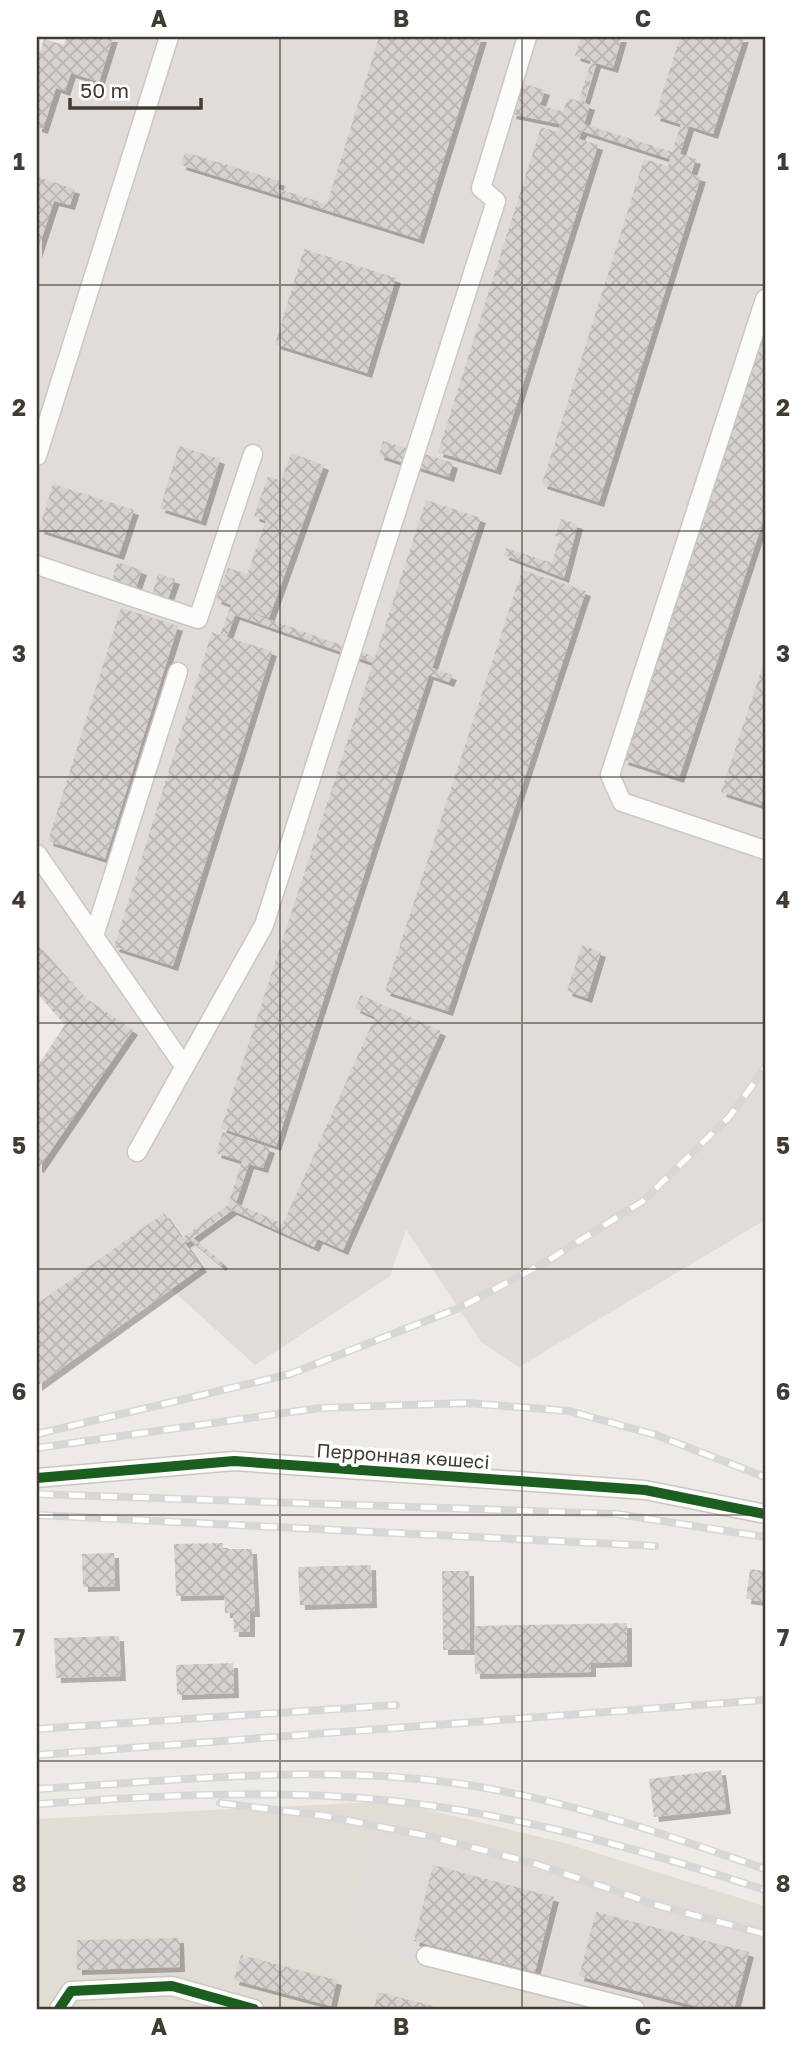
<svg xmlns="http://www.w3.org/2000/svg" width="802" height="2046" viewBox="0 0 802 2046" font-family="'Golos Text',sans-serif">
<defs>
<pattern id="building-cross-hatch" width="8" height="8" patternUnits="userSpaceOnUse" patternTransform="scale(1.75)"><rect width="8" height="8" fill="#d6d2ce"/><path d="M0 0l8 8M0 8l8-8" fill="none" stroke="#b9b5b2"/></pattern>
<filter id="shadow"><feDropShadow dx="5" dy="5" stdDeviation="0" flood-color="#0004"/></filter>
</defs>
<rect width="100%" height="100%" fill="#eeebe7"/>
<!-- residential -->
<path fill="#e1dcd4" d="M 391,1801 L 565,1843 L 765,1906 L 765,2009 L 37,2009 L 37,1819 Z"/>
<!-- industrial -->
<path fill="#e1dcd8" d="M 67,37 L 765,37 L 765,1220 L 519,1367 L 481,1342 L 406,1230 L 390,1276 L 255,1365 L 171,1289 L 37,1386 L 37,1067 L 65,1025 L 37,993 L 37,61 L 44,39 L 64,45 Z
M 372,1815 L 765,1919 L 765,2009 L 569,2009 L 540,1996 L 363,1950 L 348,1928 Z"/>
<!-- building -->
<path fill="url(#building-cross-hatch)" filter="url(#shadow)" d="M 67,37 L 113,37 L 99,82 L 71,73 L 65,91 L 56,88 L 43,129 L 37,127 L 37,61 L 44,39 L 64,45 Z
M 379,37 L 482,37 L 419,239 L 181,165 L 185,152 L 280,181 L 278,189 L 327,204 Z
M 581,37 L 622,37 L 613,68 L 596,63 L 584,103 L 590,105 L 584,124 L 672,152 L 681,124 L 655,116 L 680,37 L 744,37 L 713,134 L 689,126 L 680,154 L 696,159 L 691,174 L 701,177 L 599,502 L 542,484 L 644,159 L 668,166 L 670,159 L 582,131 L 579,139 L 598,145 L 496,470 L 438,452 L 541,127 L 557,132 L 560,124 L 511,114 L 521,83 L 545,90 L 540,105 L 563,112 L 568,98 L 579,101 L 591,61 L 575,56 Z
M 37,177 L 75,189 L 70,205 L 54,201 L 37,253 Z
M 304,249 L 396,278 L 367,373 L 275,344 Z
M 765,325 L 765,515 L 679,778 L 623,760 Z
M 383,441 L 453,463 L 449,477 L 379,455 Z
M 179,446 L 220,459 L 201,521 L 160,508 Z
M 291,453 L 324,465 L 269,618 L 237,608 L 375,657 L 426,500 L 481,518 L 432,668 L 452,675 L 449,682 L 429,675 L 276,1146 L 221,1128 L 373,663 L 235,615 L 227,637 L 272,651 L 173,966 L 114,947 L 212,632 L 220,635 L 231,605 L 216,599 L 228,568 L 247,574 L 266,521 L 254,516 L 268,476 L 281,481 Z
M 53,484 L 134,510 L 119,555 L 39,529 Z
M 561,519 L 578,524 L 564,578 L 504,555 L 506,548 L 552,563 L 560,537 L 555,536 Z
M 117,562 L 142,570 L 136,588 L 112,581 Z
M 522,570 L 586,591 L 448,1011 L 385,991 Z
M 158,574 L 175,579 L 168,599 L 152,594 Z
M 121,608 L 178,626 L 105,859 L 48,841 Z
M 765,659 L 765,793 L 761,805 L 721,792 Z
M 37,944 L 84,997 L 133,1030 L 39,1168 L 37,1167 L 37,1067 L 65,1025 L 37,993 Z
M 582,945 L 601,952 L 587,998 L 567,991 Z
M 361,995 L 441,1031 L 343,1250 L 318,1239 L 314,1247 L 232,1210 L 193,1238 L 223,1263 L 221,1266 L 190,1240 L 185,1243 L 202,1267 L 37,1386 L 37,1304 L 164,1213 L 182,1238 L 228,1205 L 242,1161 L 216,1153 L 223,1132 L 270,1148 L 263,1168 L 249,1164 L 236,1203 L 283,1224 L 375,1017 L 355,1008 Z
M 223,1543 L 223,1549 L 252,1549 L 255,1612 L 250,1612 L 250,1632 L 234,1632 L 233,1613 L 225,1613 L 224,1595 L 176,1596 L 174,1544 Z
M 114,1553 L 115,1586 L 83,1587 L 82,1554 Z
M 371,1565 L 372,1603 L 300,1605 L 298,1567 Z
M 750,1569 L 765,1571 L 765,1602 L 746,1599 Z
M 442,1571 L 469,1571 L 470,1650 L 443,1650 Z
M 627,1623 L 627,1662 L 591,1663 L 591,1672 L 475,1674 L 474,1626 Z
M 119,1636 L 121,1676 L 56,1678 L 54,1638 Z
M 233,1663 L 234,1693 L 177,1695 L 176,1665 Z
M 721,1770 L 726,1809 L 654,1817 L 649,1779 Z
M 433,1865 L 554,1897 L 535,1972 L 414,1941 Z
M 596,1912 L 749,1952 L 734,2009 L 707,2009 L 579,1976 Z
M 179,1938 L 180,1967 L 77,1970 L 77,1940 Z
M 241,1955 L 337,1980 L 331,2006 L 234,1980 Z
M 378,1992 L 441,2008 L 440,2009 L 374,2009 Z"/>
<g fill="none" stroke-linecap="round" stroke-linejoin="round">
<defs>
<path id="minor" d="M 765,299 L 610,775 L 622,802 L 765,850
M 37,456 L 169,37
M 37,565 L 198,619 L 253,454
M 37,854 L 184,1066
M 94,936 L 178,672
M 137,1152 L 264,925 L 496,201 L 481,188 L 527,37
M 37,1478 L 234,1461 L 645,1490 L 765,1514
M 426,1956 L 635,2009
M 59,2009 L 71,1991 L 172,1986 L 254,2009"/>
</defs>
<!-- minor casing -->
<use href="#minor" stroke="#cac7c3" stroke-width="21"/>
<!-- minor -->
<use href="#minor" stroke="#fcfcfb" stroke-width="18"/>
<defs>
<path id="rail" d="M 37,1434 L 290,1374 L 459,1308 L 544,1263 L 643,1201 L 730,1116 L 765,1068
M 37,1448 L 319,1408 L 467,1403 L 569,1411 L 656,1435 L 765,1477
M 37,1494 L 617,1514 L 765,1537
M 37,1515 L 655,1546
M 37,1729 L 396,1705
M 37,1755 L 765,1700
M 37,1789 C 188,1780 341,1761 491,1789 C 585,1806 675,1838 765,1869
M 220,1803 L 325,1816 L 428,1836 L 533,1863 L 663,1907 L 765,1934
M 37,1804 C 155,1796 275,1788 393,1801 C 521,1815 643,1850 765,1890"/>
</defs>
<!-- rail casing -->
<use href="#rail" stroke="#d8d7d7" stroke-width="8"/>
<!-- rail -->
<use href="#rail" stroke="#fff" stroke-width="5" stroke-dasharray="16" stroke-linecap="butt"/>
<defs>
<path id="cycleway" d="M 37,1478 L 234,1461 L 645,1490 L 765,1514
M 59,2009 L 71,1991 L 172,1986 L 254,2009"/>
</defs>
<!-- cycleway casing -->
<use href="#cycleway" stroke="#fff" stroke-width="15"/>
<!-- cycleway -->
<use href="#cycleway" stroke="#1b5e20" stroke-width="10"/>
</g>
<!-- grid -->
<path fill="none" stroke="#423b34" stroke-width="2" stroke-opacity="0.55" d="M 280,37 L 280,2009M 522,37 L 522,2009M 37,285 L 765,285M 37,531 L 765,531M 37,777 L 765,777M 37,1023 L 765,1023M 37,1269 L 765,1269M 37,1515 L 765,1515M 37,1761 L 765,1761"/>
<g text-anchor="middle" stroke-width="7" stroke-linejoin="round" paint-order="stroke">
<!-- street labels -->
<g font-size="19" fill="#423b34" stroke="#fff">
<text transform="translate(403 1456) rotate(4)" y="7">Перронная көшесі</text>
</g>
</g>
<!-- border -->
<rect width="802" height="2046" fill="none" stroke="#ffffff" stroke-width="77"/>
<!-- scale -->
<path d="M70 98v10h131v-10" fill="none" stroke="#423b34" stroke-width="3.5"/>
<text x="80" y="98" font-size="21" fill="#423b34" stroke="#ffffff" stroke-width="5" paint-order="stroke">50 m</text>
<rect x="38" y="38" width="726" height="1970" fill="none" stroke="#423b34" stroke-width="2.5"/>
<g font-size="23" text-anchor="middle" font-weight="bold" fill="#423b34">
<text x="159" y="27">A</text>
<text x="401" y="27">B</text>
<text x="643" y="27">C</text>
<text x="19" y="170">1</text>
<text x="783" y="170">1</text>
<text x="19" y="416">2</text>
<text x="783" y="416">2</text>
<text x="19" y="662">3</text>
<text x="783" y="662">3</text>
<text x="19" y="908">4</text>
<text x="783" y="908">4</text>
<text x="19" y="1154">5</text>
<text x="783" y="1154">5</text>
<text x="19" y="1400">6</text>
<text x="783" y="1400">6</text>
<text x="19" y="1646">7</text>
<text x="783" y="1646">7</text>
<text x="19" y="1892">8</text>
<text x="783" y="1892">8</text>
<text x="159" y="2035">A</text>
<text x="401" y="2035">B</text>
<text x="643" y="2035">C</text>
</g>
</svg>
